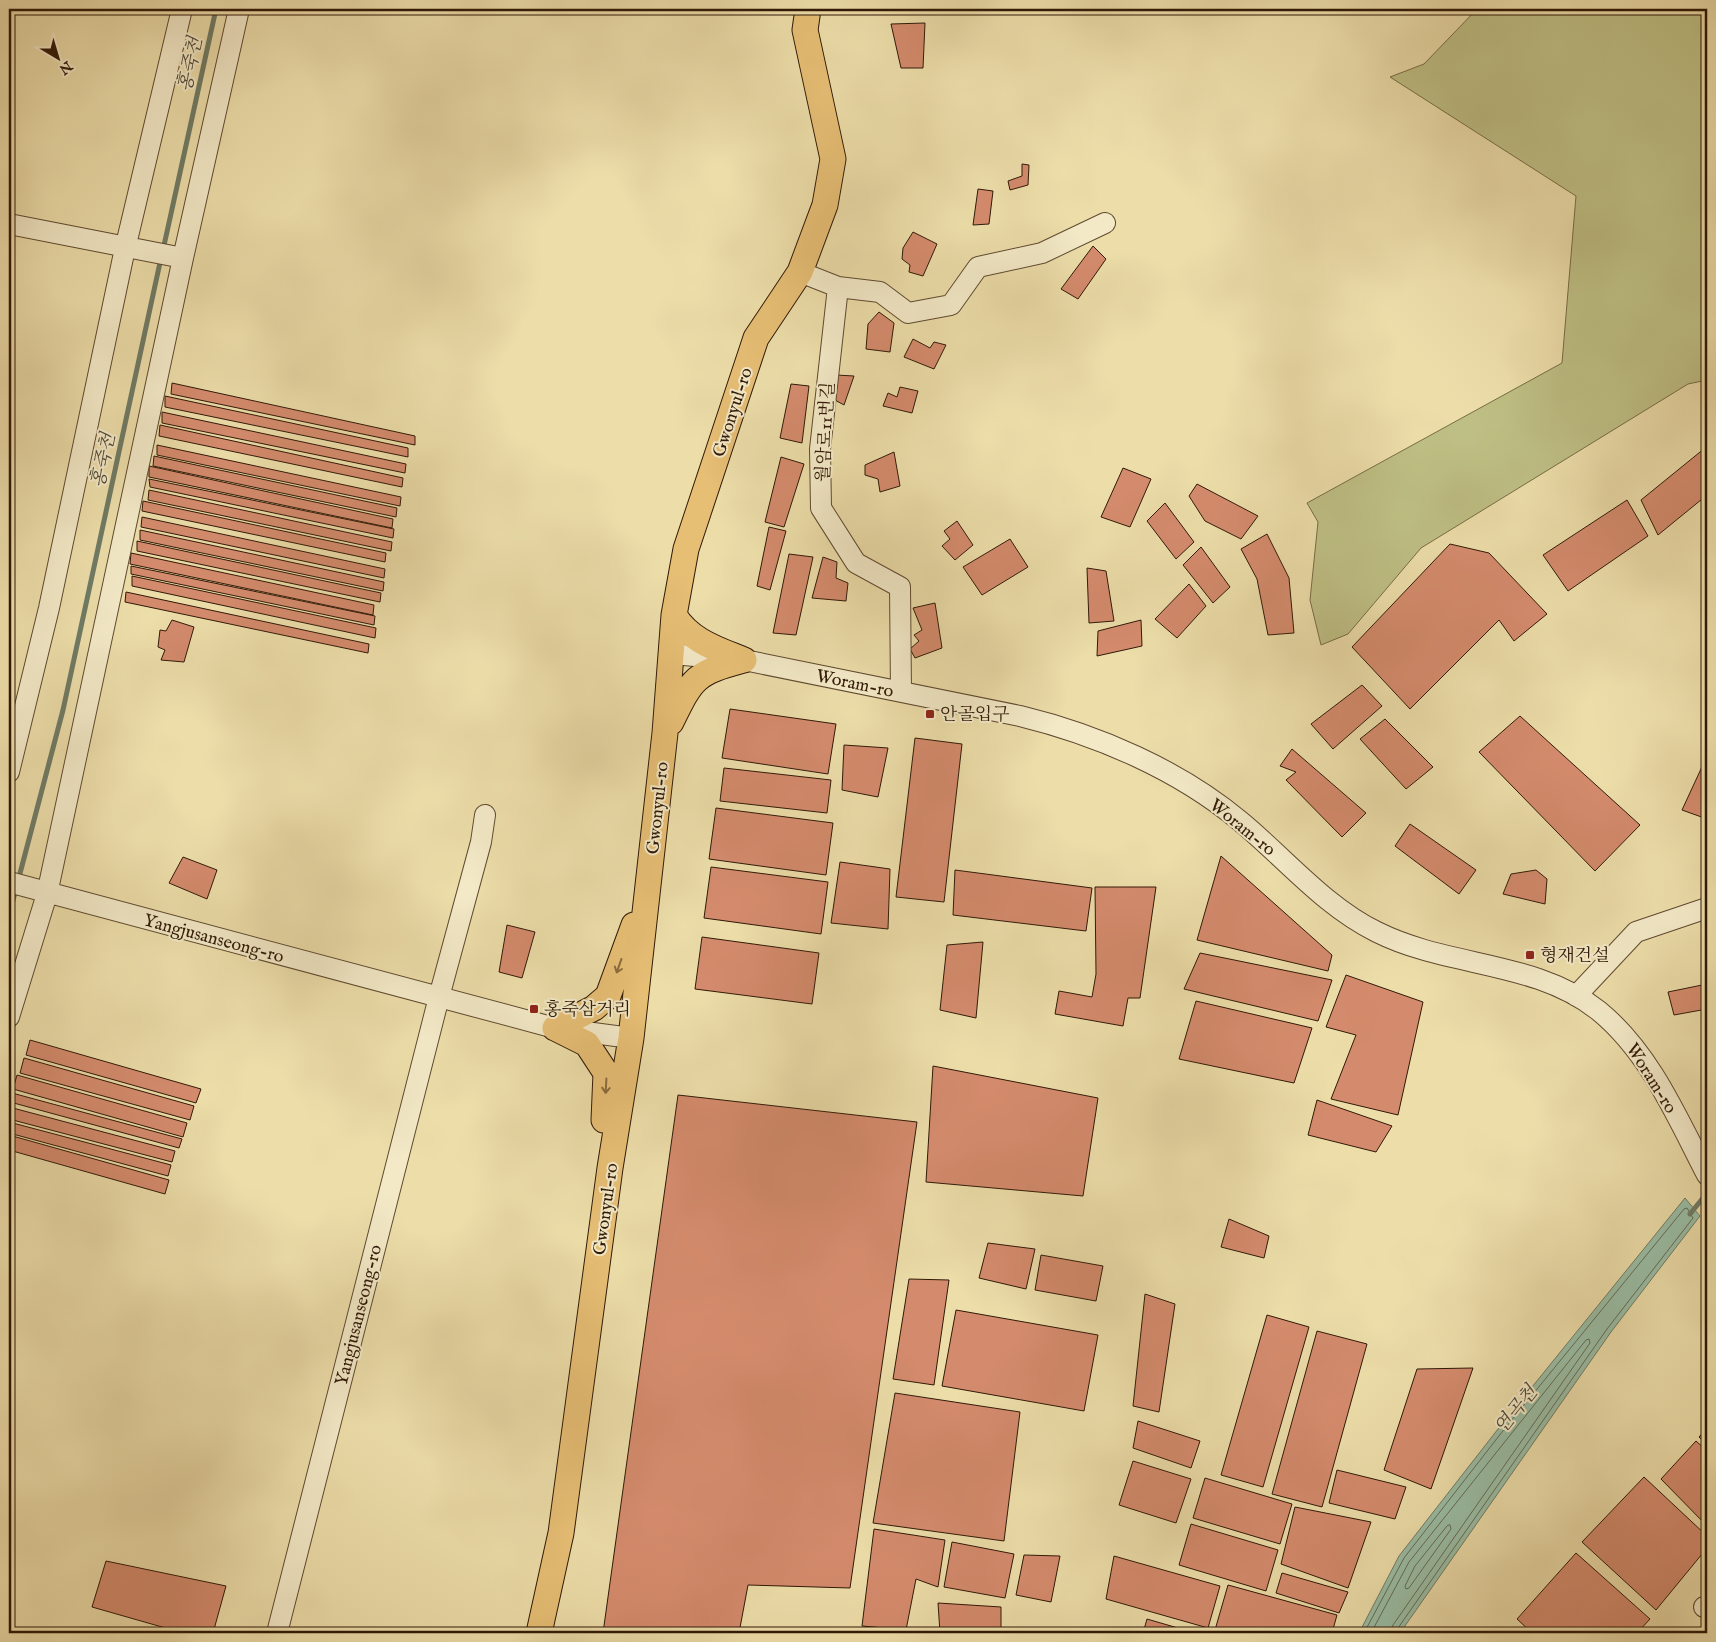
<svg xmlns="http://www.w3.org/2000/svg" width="1716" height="1642" viewBox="0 0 1716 1642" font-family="'IM FELL English','Noto Serif KR',serif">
<rect width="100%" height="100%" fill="#ecdda9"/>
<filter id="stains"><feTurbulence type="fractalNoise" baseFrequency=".004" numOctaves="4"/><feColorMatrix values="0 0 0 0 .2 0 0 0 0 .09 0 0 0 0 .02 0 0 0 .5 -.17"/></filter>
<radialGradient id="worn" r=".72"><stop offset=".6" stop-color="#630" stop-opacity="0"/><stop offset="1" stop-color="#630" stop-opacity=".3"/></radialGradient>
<!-- green -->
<path fill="#bebf84" stroke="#776c46" d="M 1477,9 L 1707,9 L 1707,380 L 1688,384 L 1421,548 L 1348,634 L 1321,645 L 1310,600 L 1318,522 L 1307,503 L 1562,363 L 1576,196 L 1390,77 L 1424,64 Z"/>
<!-- water -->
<path fill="#9abda4" stroke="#707b65" d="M 1685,1198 L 1700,1216 L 1611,1332 L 1400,1633 L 1359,1633 L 1399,1556 L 1498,1429 Z"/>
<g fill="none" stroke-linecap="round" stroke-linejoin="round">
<!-- shore -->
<path stroke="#656b56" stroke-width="1" d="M 1450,1525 L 1451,1529 L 1409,1588 L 1406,1589 L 1405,1586 L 1415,1566 L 1447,1526 Z
M 1364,1633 L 1404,1558 L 1502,1432 L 1684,1209 L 1687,1208 L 1693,1218 L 1607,1329 L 1398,1628 L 1397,1633
M 1371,1633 L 1409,1562 L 1586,1340 L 1589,1339 L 1590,1343 L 1393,1625 L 1390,1633"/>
<!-- stream -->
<path stroke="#707b65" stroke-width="5" d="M 163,250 L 216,9
M 18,881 L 63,710 L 161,258
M 9,915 L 16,889
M 1690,1214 L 1707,1193"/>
</g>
<!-- building -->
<path fill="#d48b6d" stroke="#301907" d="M 925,23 L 923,68 L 901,68 L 891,24 Z
M 1022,164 L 1029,165 L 1028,185 L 1010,190 L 1008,181 L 1022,176 Z
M 978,189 L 993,191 L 989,224 L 973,225 Z
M 913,232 L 937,244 L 923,276 L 909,272 L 910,265 L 902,259 L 903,248 Z
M 1093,246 L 1106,259 L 1078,299 L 1061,289 Z
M 879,312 L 894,323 L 890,352 L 866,349 L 868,324 Z
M 913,339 L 930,348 L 934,342 L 946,345 L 934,369 L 904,357 Z
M 836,375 L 854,376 L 844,405 L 835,400 Z
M 172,383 L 415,436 L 415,445 L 171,394 Z
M 791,384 L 809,386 L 802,443 L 780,438 Z
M 900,387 L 918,391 L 912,413 L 883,406 L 888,393 L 897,397 Z
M 165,396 L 408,448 L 408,457 L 165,407 Z
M 162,412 L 406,464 L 405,473 L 162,423 Z
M 160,425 L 403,478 L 402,487 L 159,436 Z
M 157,445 L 401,497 L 400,506 L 157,455 Z
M 1705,448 L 1707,450 L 1707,495 L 1658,535 L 1641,500 Z
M 894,452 L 900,486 L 880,492 L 878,479 L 865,475 L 865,465 Z
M 154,456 L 397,508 L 396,517 L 153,466 Z
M 781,457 L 804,464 L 784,527 L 765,522 Z
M 149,466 L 393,519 L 392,528 L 149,477 Z
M 1123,468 L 1151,479 L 1130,527 L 1101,517 Z
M 149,479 L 394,529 L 393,538 L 150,487 Z
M 1197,484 L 1258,516 L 1241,539 L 1205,521 L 1189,496 Z
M 149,490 L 392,542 L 391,551 L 148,500 Z
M 1627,500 L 1648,536 L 1568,591 L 1543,555 Z
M 143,501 L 386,553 L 385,562 L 142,511 Z
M 1165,503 L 1194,542 L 1176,559 L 1147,521 Z
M 142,517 L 385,569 L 384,578 L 141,527 Z
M 957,521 L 973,545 L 955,560 L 942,546 L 950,539 L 944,531 Z
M 769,527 L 786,531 L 770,590 L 757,586 Z
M 140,530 L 384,582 L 383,591 L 140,540 Z
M 1267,534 L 1289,578 L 1294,633 L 1268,635 L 1257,579 L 1241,549 Z
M 1010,539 L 1028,567 L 982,595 L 963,567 Z
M 137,541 L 381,593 L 380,602 L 137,551 Z
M 1450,544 L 1489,553 L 1547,614 L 1514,641 L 1499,620 L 1410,709 L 1352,647 Z
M 1201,547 L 1230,587 L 1213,603 L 1183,565 Z
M 131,553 L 374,605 L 373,615 L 130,564 Z
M 789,554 L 813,557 L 796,635 L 773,633 Z
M 823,557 L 837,562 L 836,578 L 848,583 L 846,601 L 812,598 Z
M 131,566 L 375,616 L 374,625 L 131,574 Z
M 1087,568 L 1106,571 L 1114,621 L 1089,623 Z
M 132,576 L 376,628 L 375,638 L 132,586 Z
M 1189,584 L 1206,606 L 1177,638 L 1155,619 Z
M 126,592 L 369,644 L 368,653 L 125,602 Z
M 935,603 L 942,648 L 915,658 L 910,649 L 919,641 L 914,635 L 922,630 L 913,608 Z
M 172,620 L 194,627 L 184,662 L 161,660 L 165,650 L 158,647 L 160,630 L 166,631 Z
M 1141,620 L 1142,646 L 1097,656 L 1098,631 Z
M 1362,685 L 1382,706 L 1333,749 L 1311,724 Z
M 730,709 L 836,724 L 828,774 L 722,758 Z
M 1520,716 L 1640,825 L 1595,871 L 1479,752 Z
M 1385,719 L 1433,767 L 1406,789 L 1360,739 Z
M 915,738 L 962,744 L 944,902 L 896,897 Z
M 844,745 L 888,748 L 878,797 L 842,790 Z
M 1292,749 L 1366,813 L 1342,837 L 1286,780 L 1296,772 L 1280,766 Z
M 1707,756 L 1707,819 L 1682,810 Z
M 724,768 L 831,780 L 827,813 L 720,801 Z
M 716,808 L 833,823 L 826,875 L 709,859 Z
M 1410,824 L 1476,870 L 1459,894 L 1395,846 Z
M 1221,856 L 1332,955 L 1328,971 L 1197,940 Z
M 183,857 L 217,870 L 207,899 L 169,883 Z
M 840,862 L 890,869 L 888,929 L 831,923 Z
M 711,867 L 828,882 L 821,934 L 704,918 Z
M 955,870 L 1092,888 L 1086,931 L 953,915 Z
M 1536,870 L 1547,879 L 1545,904 L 1503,894 L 1511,874 Z
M 1095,887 L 1156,887 L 1140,998 L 1128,998 L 1123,1026 L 1055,1014 L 1059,991 L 1092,997 L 1096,974 Z
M 507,925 L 535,932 L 522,978 L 499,972 Z
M 702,937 L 819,953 L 812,1004 L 695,989 Z
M 983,942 L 976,1018 L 940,1010 L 947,945 Z
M 1200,953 L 1332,980 L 1318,1021 L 1184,989 Z
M 1346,975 L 1423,1002 L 1398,1115 L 1331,1099 L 1356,1035 L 1326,1027 Z
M 1707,984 L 1707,1009 L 1674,1015 L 1668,992 Z
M 1196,1001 L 1312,1028 L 1294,1083 L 1179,1059 Z
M 30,1040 L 201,1089 L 196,1103 L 26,1055 Z
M 24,1058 L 194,1106 L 190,1120 L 20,1073 Z
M 933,1066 L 1098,1098 L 1083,1196 L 926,1182 Z
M 17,1075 L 187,1123 L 183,1137 L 13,1089 Z
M 12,1093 L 182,1139 L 179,1148 L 10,1102 Z
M 678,1095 L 917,1122 L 850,1588 L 748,1585 L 739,1633 L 603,1633 Z
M 1317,1100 L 1392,1126 L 1376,1152 L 1308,1135 Z
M 9,1107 L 175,1151 L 172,1162 L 9,1119 Z
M 9,1122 L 171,1165 L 168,1176 L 9,1133 Z
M 9,1135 L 169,1180 L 165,1194 L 9,1150 Z
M 1229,1219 L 1269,1236 L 1264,1258 L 1221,1247 Z
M 988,1243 L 1035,1249 L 1026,1289 L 979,1278 Z
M 1041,1255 L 1103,1266 L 1096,1301 L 1035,1290 Z
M 909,1279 L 949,1280 L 934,1385 L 893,1379 Z
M 1145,1294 L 1175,1304 L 1159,1412 L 1133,1406 Z
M 956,1310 L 1098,1335 L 1084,1411 L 942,1386 Z
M 1267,1315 L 1309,1327 L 1263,1487 L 1221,1475 Z
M 1317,1331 L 1367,1344 L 1322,1507 L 1272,1494 Z
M 1473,1368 L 1431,1489 L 1384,1470 L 1417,1369 Z
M 895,1393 L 1020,1412 L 1004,1541 L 873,1523 Z
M 1138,1421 L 1200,1441 L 1191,1468 L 1133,1448 Z
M 1707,1428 L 1707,1445 L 1699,1437 Z
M 1696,1441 L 1707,1451 L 1707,1526 L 1661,1479 Z
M 1133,1461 L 1191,1479 L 1176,1523 L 1119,1505 Z
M 1337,1470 L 1406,1487 L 1395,1519 L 1329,1503 Z
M 1644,1477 L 1707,1536 L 1707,1548 L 1656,1610 L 1582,1542 Z
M 1205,1478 L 1292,1504 L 1280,1544 L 1193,1518 Z
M 1295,1507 L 1371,1522 L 1348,1588 L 1281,1564 Z
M 1191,1524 L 1278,1550 L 1266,1591 L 1179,1565 Z
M 874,1529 L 945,1540 L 938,1587 L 916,1579 L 906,1630 L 862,1626 Z
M 952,1542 L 1014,1554 L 1005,1598 L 944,1587 Z
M 1576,1553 L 1650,1619 L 1637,1633 L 1532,1633 L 1517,1619 Z
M 1024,1555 L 1060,1556 L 1051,1602 L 1016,1595 Z
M 1114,1556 L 1220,1586 L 1208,1628 L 1106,1599 Z
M 106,1561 L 226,1586 L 213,1633 L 183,1633 L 92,1607 Z
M 1282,1573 L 1348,1592 L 1339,1613 L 1276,1593 Z
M 1228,1585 L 1337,1615 L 1332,1633 L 1227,1633 L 1215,1630 Z
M 938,1603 L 1001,1607 L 1001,1633 L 940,1633 Z
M 1147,1619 L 1195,1633 L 1143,1633 Z"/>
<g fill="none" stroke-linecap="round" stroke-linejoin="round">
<defs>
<path id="minor" d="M 9,224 L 183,258
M 800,272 L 838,287 L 880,292 L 908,313 L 951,305 L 978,267 L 1042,253 L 1105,223
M 838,287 L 820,449 L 821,508 L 856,563 L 900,587 L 901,692
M 671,654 L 744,660 L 1020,716 C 1098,735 1179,770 1240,821 C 1285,858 1324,906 1377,932 C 1449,968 1535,960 1599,1011 C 1650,1053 1677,1117 1707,1175
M 9,772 L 49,608 L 124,253 L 182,9
M 9,882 L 555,1028 L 631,1038
M 1576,996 L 1636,932 L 1707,908
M 9,1017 L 47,894 L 183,258 L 239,9
M 1704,1607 L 1707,1607
M 277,1633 L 439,997 L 481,842 L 485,815"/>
<path id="major" d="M 674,615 C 690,641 717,649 744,660
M 671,722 C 693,677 695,673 744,660
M 555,1028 L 594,1008 L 608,996 L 634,925
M 555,1028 L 587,1044 L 606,1073 L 604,1120
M 539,1633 L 561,1533 L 610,1168 L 631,1038 L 665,733 L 674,615 L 686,549 L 756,338 L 800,272 L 825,205 L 833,159 L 805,30 L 808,9"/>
</defs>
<!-- minor casing -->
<use href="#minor" stroke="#5f4a30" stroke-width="22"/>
<!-- major casing -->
<use href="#major" stroke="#301907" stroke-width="27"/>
<!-- minor -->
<use href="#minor" stroke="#f3e9c7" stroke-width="20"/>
<!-- major -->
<use href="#major" stroke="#e6be74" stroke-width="25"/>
</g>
<!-- one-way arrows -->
<defs><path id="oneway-shaft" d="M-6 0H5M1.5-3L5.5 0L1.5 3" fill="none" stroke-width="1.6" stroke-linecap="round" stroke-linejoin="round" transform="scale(1.25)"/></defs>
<g stroke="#8b6c3e">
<use href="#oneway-shaft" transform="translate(619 966) rotate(109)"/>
<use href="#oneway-shaft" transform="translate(606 1086) rotate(93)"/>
</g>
<!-- markers -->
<g fill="#8f2418" stroke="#f3e9c7" stroke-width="2">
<rect x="925" y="709" width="10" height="10" rx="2.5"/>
<rect x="1525" y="950" width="10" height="10" rx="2.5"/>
<rect x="529" y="1004" width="10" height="10" rx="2.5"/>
</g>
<g text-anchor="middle" stroke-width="4" stroke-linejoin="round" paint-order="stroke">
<!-- street labels -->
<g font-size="18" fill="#301907" stroke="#f3e9c7">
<text transform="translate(732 412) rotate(-72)" y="6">Gwonyul-ro</text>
<text transform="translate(825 432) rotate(-87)" y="6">월암로11번길</text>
<text transform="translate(855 683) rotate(12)" y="6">Woram-ro</text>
<text transform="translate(657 808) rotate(-84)" y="6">Gwonyul-ro</text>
<text transform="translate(1243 827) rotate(39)" y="6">Woram-ro</text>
<text transform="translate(214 938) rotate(15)" y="6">Yangjusanseong-ro</text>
<text transform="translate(1652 1078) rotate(58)" y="6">Woram-ro</text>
<text transform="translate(605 1209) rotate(-82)" y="6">Gwonyul-ro</text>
<text transform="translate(358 1315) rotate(-76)" y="6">Yangjusanseong-ro</text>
</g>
<!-- poi labels -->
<g font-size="18" fill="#301907" stroke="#f3e9c7" text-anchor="start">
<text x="940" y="720">안골입구</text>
<text x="1540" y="961">형재건설</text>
<text x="544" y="1015">홍죽삼거리</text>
</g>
<!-- water labels -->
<g font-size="19" font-style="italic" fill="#504a36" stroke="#f3e9c7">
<text transform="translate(189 64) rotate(-78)" y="7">홍죽천</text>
<text transform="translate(102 460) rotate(-78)" y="7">홍죽천</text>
<text transform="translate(1515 1409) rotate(-51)" y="7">연곡천</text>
</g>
</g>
<!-- margin -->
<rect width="1716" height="1642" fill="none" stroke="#ecdda9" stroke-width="30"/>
<rect x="10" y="10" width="1696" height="1622" fill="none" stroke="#301907" stroke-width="2.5"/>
<rect x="15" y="15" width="1686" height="1612" fill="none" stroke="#301907"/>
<!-- north arrow -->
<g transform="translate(58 58) rotate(142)" stroke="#f3e9c7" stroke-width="4" paint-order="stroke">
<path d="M0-4L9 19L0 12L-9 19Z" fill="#301907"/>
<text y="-8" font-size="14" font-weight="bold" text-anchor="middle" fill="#301907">N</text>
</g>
<rect width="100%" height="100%" filter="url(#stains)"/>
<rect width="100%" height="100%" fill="url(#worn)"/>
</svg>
